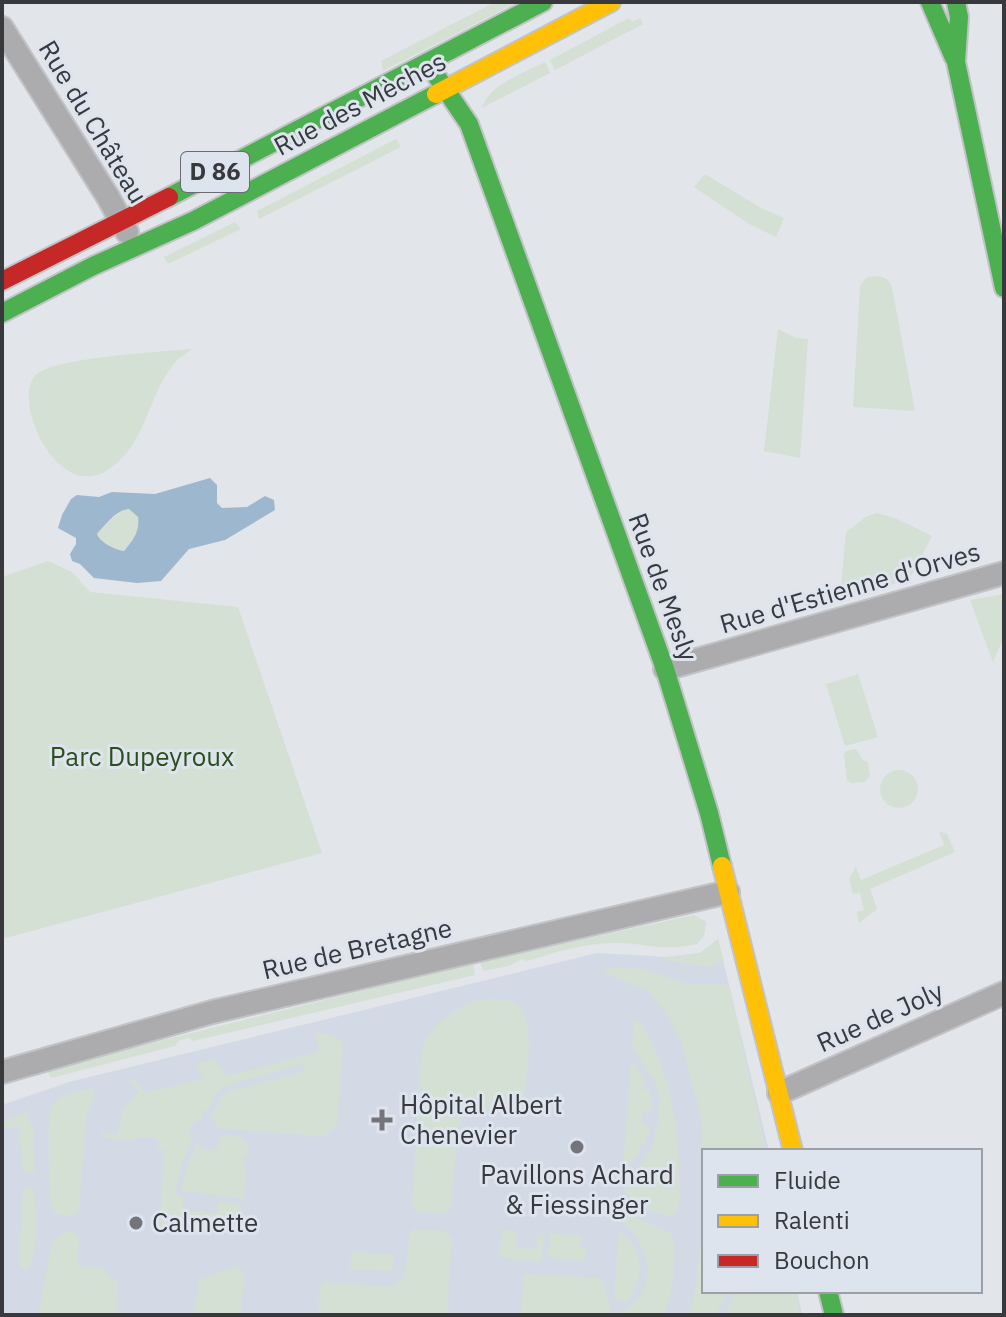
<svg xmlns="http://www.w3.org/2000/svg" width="1006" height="1317" viewBox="0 0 1006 1317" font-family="'IBM Plex Sans',sans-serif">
<rect width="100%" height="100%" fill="#e2e5ea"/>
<!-- built -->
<path fill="#d3dae5" d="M 718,939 L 769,1151 L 704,1151 L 704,1291 L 797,1291 L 802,1315 L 2,1315 L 2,1105 L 69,1082 L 597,953 L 667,957 L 700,953 Z"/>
<!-- green -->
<path fill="#d4e0d3" d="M 495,2 L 518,2 L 383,71 L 381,61 Z
M 629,18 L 632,22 L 640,18 L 643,24 L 555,70 L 550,60 Z
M 545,62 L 550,73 L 482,108 C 490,83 523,74 545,62 Z
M 396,139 L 401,147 L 259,219 L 257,211 Z
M 705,174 L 761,208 L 784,218 L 776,237 L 751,225 L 694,187 Z
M 235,222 L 241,229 L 168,264 L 164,257 Z
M 875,276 C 888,277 890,281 893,292 L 915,411 L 853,407 L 860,286 L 866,278 Z
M 778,329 L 796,338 L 808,339 L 800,458 L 764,451 Z
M 192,349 C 186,354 178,358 174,364 C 146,398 147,446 106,471 C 55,501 10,396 37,374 C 57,357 162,352 192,349 Z
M 127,508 L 136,513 C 143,529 134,539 124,551 C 115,550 100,542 97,533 L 106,522 Z
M 877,513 L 897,519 L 932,536 L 909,580 L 840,598 L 846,532 L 867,516 Z
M 48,561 L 72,572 L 90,592 L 238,607 L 322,853 L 2,939 L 2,577 Z
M 1004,594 L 1004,636 L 993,662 L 970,600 Z
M 858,674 L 878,737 L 845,746 L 826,684 Z
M 856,749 L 863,760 L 868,762 L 870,776 L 864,782 L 851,783 L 847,780 L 844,755 L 846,751 Z
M880 789a19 19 0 1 1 38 0a19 19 0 1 1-38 0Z
M 939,831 L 947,834 L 955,852 L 870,889 L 877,909 L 859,923 L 857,912 L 864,910 L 860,893 L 853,894 L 849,878 L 856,867 L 861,880 L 944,845 Z
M 694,915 L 706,922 L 704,936 L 697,944 C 663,952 647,943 615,943 C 586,943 555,952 527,961 L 522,959 L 509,966 L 484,971 L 480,962 Z
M 718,939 L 724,961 L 714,963 L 711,967 L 666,960 L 667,957 L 700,953 Z
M 473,963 L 475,975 L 193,1041 L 189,1038 L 180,1040 L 175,1046 L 51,1078 L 48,1072 L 107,1054 Z
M 618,967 L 643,969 L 685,983 L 729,985 L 766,1151 L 704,1151 L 704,1227 L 701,1116 L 682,1043 L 667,1015 L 650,993 L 601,970 Z
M 481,999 C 489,999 499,998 507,1000 C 542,1007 525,1078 523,1105 L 517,1112 L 473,1109 L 462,1114 L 457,1134 L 444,1133 L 443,1145 L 456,1147 L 451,1207 L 445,1213 L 417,1212 L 412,1203 L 422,1048 C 434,1021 454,1010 481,999 Z
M 640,1021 C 669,1071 677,1114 679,1172 C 680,1185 682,1204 674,1215 C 655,1217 637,1205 625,1192 C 626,1177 638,1172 645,1159 C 656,1141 658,1122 659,1102 L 662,1101 L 654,1081 L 632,1046 L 634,1022 Z
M 323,1033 L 334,1036 L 343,1043 L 337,1125 L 324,1136 L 221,1129 L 210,1118 L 221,1098 L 230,1091 L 306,1071 L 302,1064 L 227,1085 L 217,1092 L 207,1111 L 204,1109 L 201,1115 L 203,1118 L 193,1124 L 189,1133 L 192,1142 L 182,1163 L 175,1194 L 183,1197 L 183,1211 L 217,1213 L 218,1202 L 238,1204 L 243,1210 L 239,1220 L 196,1231 L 153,1227 L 154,1219 L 160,1219 L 165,1150 L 158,1149 L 159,1139 L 135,1137 L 134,1140 L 103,1138 L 101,1135 L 101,1132 L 117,1135 L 123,1110 L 139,1092 L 129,1079 L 135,1079 L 145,1093 L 204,1079 L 195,1064 L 214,1059 L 227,1076 L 319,1052 L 315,1034 Z
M 631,1064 L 635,1064 L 646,1082 L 642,1084 L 644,1091 L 650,1089 L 652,1110 L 644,1111 L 641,1124 L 650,1126 L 645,1145 L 641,1144 L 638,1151 L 640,1154 L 623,1171 Z
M 92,1088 L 95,1094 L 86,1118 L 79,1212 L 73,1216 L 56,1214 L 51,1206 C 51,1186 43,1112 56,1100 C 64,1093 81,1091 92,1088 Z
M 26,1112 L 33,1130 L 35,1170 L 29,1174 L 24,1173 L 23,1169 L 19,1126 L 2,1129 L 2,1122 Z
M 221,1135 L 240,1136 L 249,1145 L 247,1158 L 243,1158 L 243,1165 L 246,1167 L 244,1199 L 181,1190 L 191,1157 L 196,1152 L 194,1150 L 196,1144 L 208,1150 L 217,1148 Z
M 30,1187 L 33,1188 L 35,1194 C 34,1217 39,1249 29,1270 L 25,1270 L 19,1265 L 23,1193 L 26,1188 Z
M 630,1214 L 671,1234 C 678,1257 673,1292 664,1315 L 625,1315 L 623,1310 C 653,1294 654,1259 634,1234 C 630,1228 625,1225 622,1219 Z
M 414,1229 L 446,1231 L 452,1237 L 447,1315 L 318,1315 L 320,1287 L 324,1282 L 386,1287 L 395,1285 L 405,1277 L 410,1233 Z
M 502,1230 L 517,1231 L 516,1248 L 536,1249 L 537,1233 L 544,1233 L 542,1261 L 500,1258 Z
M 619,1231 C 647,1252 643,1277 627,1304 L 614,1297 Z
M 66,1232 L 74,1232 L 79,1239 L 77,1266 L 107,1270 L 108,1275 L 118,1282 L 116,1315 L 38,1315 L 53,1240 Z
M 550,1234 L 582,1236 L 580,1247 L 586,1248 L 585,1261 L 548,1258 Z
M 704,1241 L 704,1291 L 726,1291 L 722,1305 L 713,1315 L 691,1315 L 701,1244 Z
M 352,1252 L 395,1255 L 392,1271 L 350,1269 Z
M 238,1266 L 244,1272 L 241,1315 L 195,1315 L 199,1280 Z
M 524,1274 L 598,1278 L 603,1281 L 612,1315 L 521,1315 Z
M 742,1291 L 797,1291 L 799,1315 L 726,1315 L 735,1292 Z"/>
<!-- water -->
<path fill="#9db7ce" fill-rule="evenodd" d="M 210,478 L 217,485 L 217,503 L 222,508 L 247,507 L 265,496 L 274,500 L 275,510 L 225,540 L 189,549 L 161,581 L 137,583 L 94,578 L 80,564 L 72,561 L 70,554 L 76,544 L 76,538 L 58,528 L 62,515 L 71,499 L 77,495 L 99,497 L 112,492 L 155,494 ZM 129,509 L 138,517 C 140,532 133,540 124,551 C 115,550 100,542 97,534 C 106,524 116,510 129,509 Z"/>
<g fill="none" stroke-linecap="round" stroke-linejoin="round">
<defs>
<path id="street" d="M 2,28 L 108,197 L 127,232
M 665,669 L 1004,573
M 2,1072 L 212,1012 L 728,892
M 779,1093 L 1004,993"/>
<path id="fast" d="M 930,2 L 954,58
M 956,2 L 959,17 L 956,62 L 1004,288
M 433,71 L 469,124 L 665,669 L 709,813 L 722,866
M 169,197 L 543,2
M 2,313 L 93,266 L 193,221 L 436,94
M 828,1291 L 834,1315"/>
<path id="slow" d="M 436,94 L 611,2
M 722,866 L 793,1151"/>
<path id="jam" d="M 2,281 L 169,197"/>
</defs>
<!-- street casing -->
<use href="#street" stroke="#c1c3c7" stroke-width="26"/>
<!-- fast casing -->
<use href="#fast" stroke="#c1c3c7" stroke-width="22"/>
<!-- slow casing -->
<use href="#slow" stroke="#c1c3c7" stroke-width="22"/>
<!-- jam casing -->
<use href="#jam" stroke="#c1c3c7" stroke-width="22"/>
<!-- street -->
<use href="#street" stroke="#acabad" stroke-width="22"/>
<!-- fast -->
<use href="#fast" stroke="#4caf50" stroke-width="18"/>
<!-- slow -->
<use href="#slow" stroke="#ffc107" stroke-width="18"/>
<!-- jam -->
<use href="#jam" stroke="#c62828" stroke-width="18"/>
</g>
<!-- markers -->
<g fill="#73757a" stroke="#dee4ee" stroke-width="3">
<path d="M378 1108h8v8h8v8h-8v8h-8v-8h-8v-8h8z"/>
<circle cx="577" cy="1147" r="8"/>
<circle cx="136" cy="1223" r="8"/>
</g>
<g text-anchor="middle" stroke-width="6" stroke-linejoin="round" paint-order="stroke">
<!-- shield labels -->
<rect fill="#dee4ee" stroke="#696c72" stroke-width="2" x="181" y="152" width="68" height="40" rx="6"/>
<g font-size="24" font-weight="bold" fill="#37393d">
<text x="215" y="180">D 86</text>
</g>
<!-- street labels -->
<g font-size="26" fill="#37393d" stroke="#dee4ee">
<text transform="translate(360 104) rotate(-28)" y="9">Rue des Mèches</text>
<text transform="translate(93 122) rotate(59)" y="9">Rue du Château</text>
<text transform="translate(663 587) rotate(70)" y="9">Rue de Mesly</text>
<text transform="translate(850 588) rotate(-16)" y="9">Rue d'Estienne d'Orves</text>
<text transform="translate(357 949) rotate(-13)" y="9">Rue de Bretagne</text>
<text transform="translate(880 1017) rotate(-24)" y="9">Rue de Joly</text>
</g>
<!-- park labels -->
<g font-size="26" fill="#2a4f1a" stroke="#dee4ee">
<text x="142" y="766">Parc Dupeyroux</text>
</g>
<!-- poi labels -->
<g font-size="26" fill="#37393d" stroke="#dee4ee" text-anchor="start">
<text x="400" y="1114">Hôpital Albert<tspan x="400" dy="30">Chenevier</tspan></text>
<text x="577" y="1184" text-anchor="middle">Pavillons Achard<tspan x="577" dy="30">&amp; Fiessinger</tspan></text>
<text x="152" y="1232">Calmette</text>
</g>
</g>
<!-- border -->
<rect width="1006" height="1317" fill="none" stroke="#37393d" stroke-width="8"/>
<!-- legend -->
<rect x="702" y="1149" width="280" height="144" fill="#dee4ee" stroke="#9ba0a7" stroke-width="2"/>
<rect x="718" y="1175" width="40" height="12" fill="#4caf50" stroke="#9ba0a7" stroke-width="2"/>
<text x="774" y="1189" font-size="24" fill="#37393d">Fluide</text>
<rect x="718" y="1215" width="40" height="12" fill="#ffc107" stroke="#9ba0a7" stroke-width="2"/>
<text x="774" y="1229" font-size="24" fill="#37393d">Ralenti</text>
<rect x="718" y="1255" width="40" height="12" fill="#c62828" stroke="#9ba0a7" stroke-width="2"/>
<text x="774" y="1269" font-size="24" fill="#37393d">Bouchon</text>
</svg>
